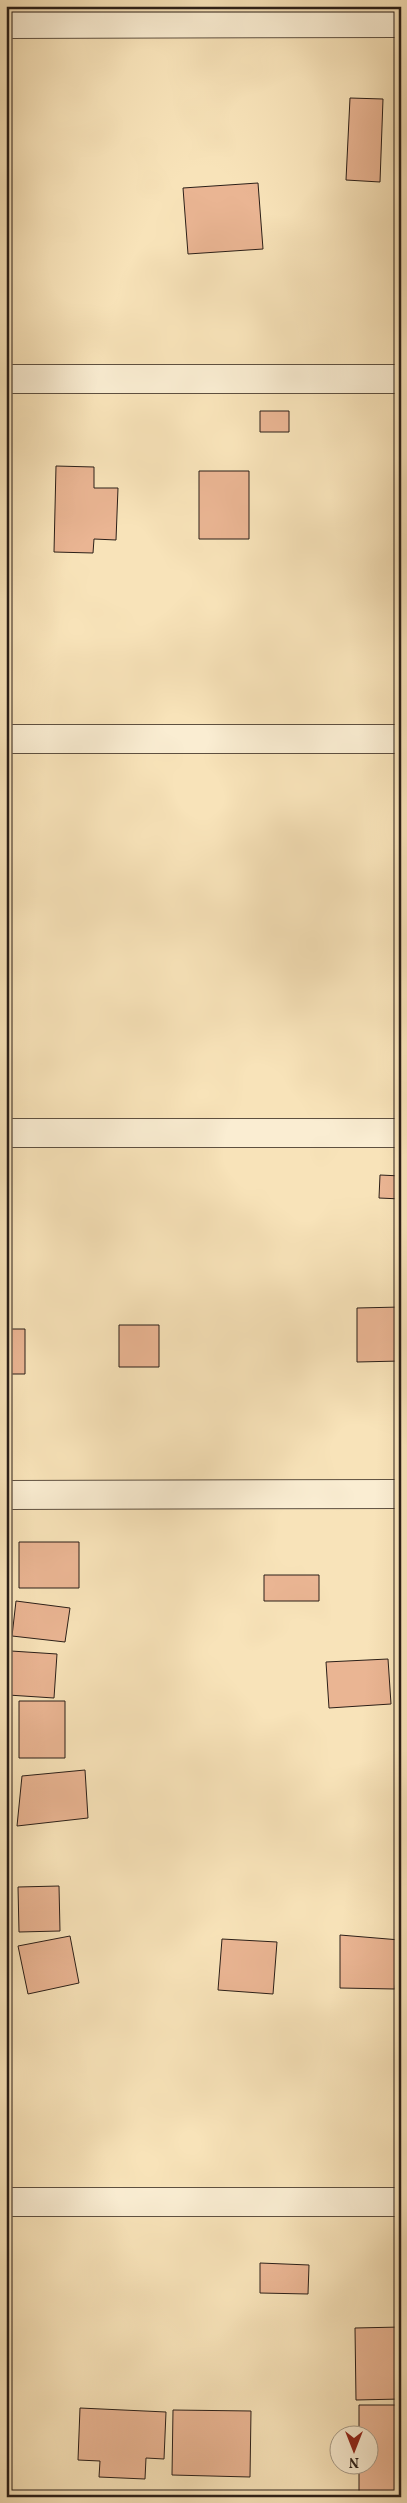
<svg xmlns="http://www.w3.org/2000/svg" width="407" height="2503" viewBox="0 0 407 2503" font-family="Vollkorn,serif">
<rect width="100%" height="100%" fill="#f8e3b9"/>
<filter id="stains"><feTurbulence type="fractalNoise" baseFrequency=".004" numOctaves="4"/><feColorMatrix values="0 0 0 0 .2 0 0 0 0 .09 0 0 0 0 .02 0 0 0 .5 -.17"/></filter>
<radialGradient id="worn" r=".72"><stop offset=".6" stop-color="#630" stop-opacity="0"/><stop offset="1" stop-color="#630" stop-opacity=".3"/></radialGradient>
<!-- building -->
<path fill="#eab593" stroke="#2b1f18" d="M 350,98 L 383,99 L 380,182 L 346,180 Z
M 258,183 L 263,249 L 188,254 L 183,188 Z
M 260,411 L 289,411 L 289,432 L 260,432 Z
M 56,466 L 94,467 L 94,488 L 118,488 L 116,540 L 94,539 L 93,553 L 54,552 Z
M 199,471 L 249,471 L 249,539 L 199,539 Z
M 380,1175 L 401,1176 L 401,1199 L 379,1198 Z
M 401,1307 L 401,1361 L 357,1362 L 357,1308 Z
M 119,1325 L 159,1325 L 159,1367 L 119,1367 Z
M 6,1329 L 25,1329 L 25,1374 L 6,1374 Z
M 19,1542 L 79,1542 L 79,1588 L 19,1588 Z
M 264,1575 L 319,1575 L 319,1601 L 264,1601 Z
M 16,1601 L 70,1608 L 65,1642 L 12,1636 Z
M 11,1651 L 57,1654 L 54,1698 L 8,1695 Z
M 388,1659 L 391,1704 L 329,1708 L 326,1662 Z
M 19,1701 L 65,1701 L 65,1758 L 19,1758 Z
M 85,1770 L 88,1818 L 17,1826 L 22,1776 Z
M 59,1886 L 60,1931 L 19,1932 L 18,1887 Z
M 340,1935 L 400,1940 L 395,1989 L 340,1988 Z
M 70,1936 L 79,1983 L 28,1994 L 18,1946 Z
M 222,1939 L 277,1942 L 273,1994 L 218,1990 Z
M 260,2263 L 309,2265 L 308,2294 L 260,2293 Z
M 401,2327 L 401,2399 L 356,2400 L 355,2328 Z
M 359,2405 L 401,2405 L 401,2497 L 359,2497 L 359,2466 L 370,2466 L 370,2436 L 359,2436 Z
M 80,2408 L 166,2412 L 164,2459 L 146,2458 L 145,2479 L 99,2477 L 100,2461 L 78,2460 Z
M 173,2410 L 251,2411 L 250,2477 L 172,2475 Z"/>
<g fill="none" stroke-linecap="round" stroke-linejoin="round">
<defs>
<path id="minor" d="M 6,24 L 401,23
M 6,379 L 401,379
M 6,739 L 401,739
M 6,1133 L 401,1133
M 6,1495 L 401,1494
M 6,2202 L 401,2202"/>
</defs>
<!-- minor casing -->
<use href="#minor" stroke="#5e5040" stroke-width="30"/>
<!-- minor -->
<use href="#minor" stroke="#faedd2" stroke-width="28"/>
</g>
<!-- margin -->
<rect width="407" height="2503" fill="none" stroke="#f8e3b9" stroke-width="25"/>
<rect x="8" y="8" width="392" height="2488" fill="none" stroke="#2b1f18" stroke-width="2.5"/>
<rect x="12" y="12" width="382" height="2478" fill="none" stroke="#2b1f18"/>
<!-- north arrow -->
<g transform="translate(354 2450) rotate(180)"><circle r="24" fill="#faedd2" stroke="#a79b88"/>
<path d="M0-4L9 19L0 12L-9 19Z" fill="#8f2418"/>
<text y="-8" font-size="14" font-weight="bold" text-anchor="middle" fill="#2b1f18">N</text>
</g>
<rect width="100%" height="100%" filter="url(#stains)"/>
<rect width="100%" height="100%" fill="url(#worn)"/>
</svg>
